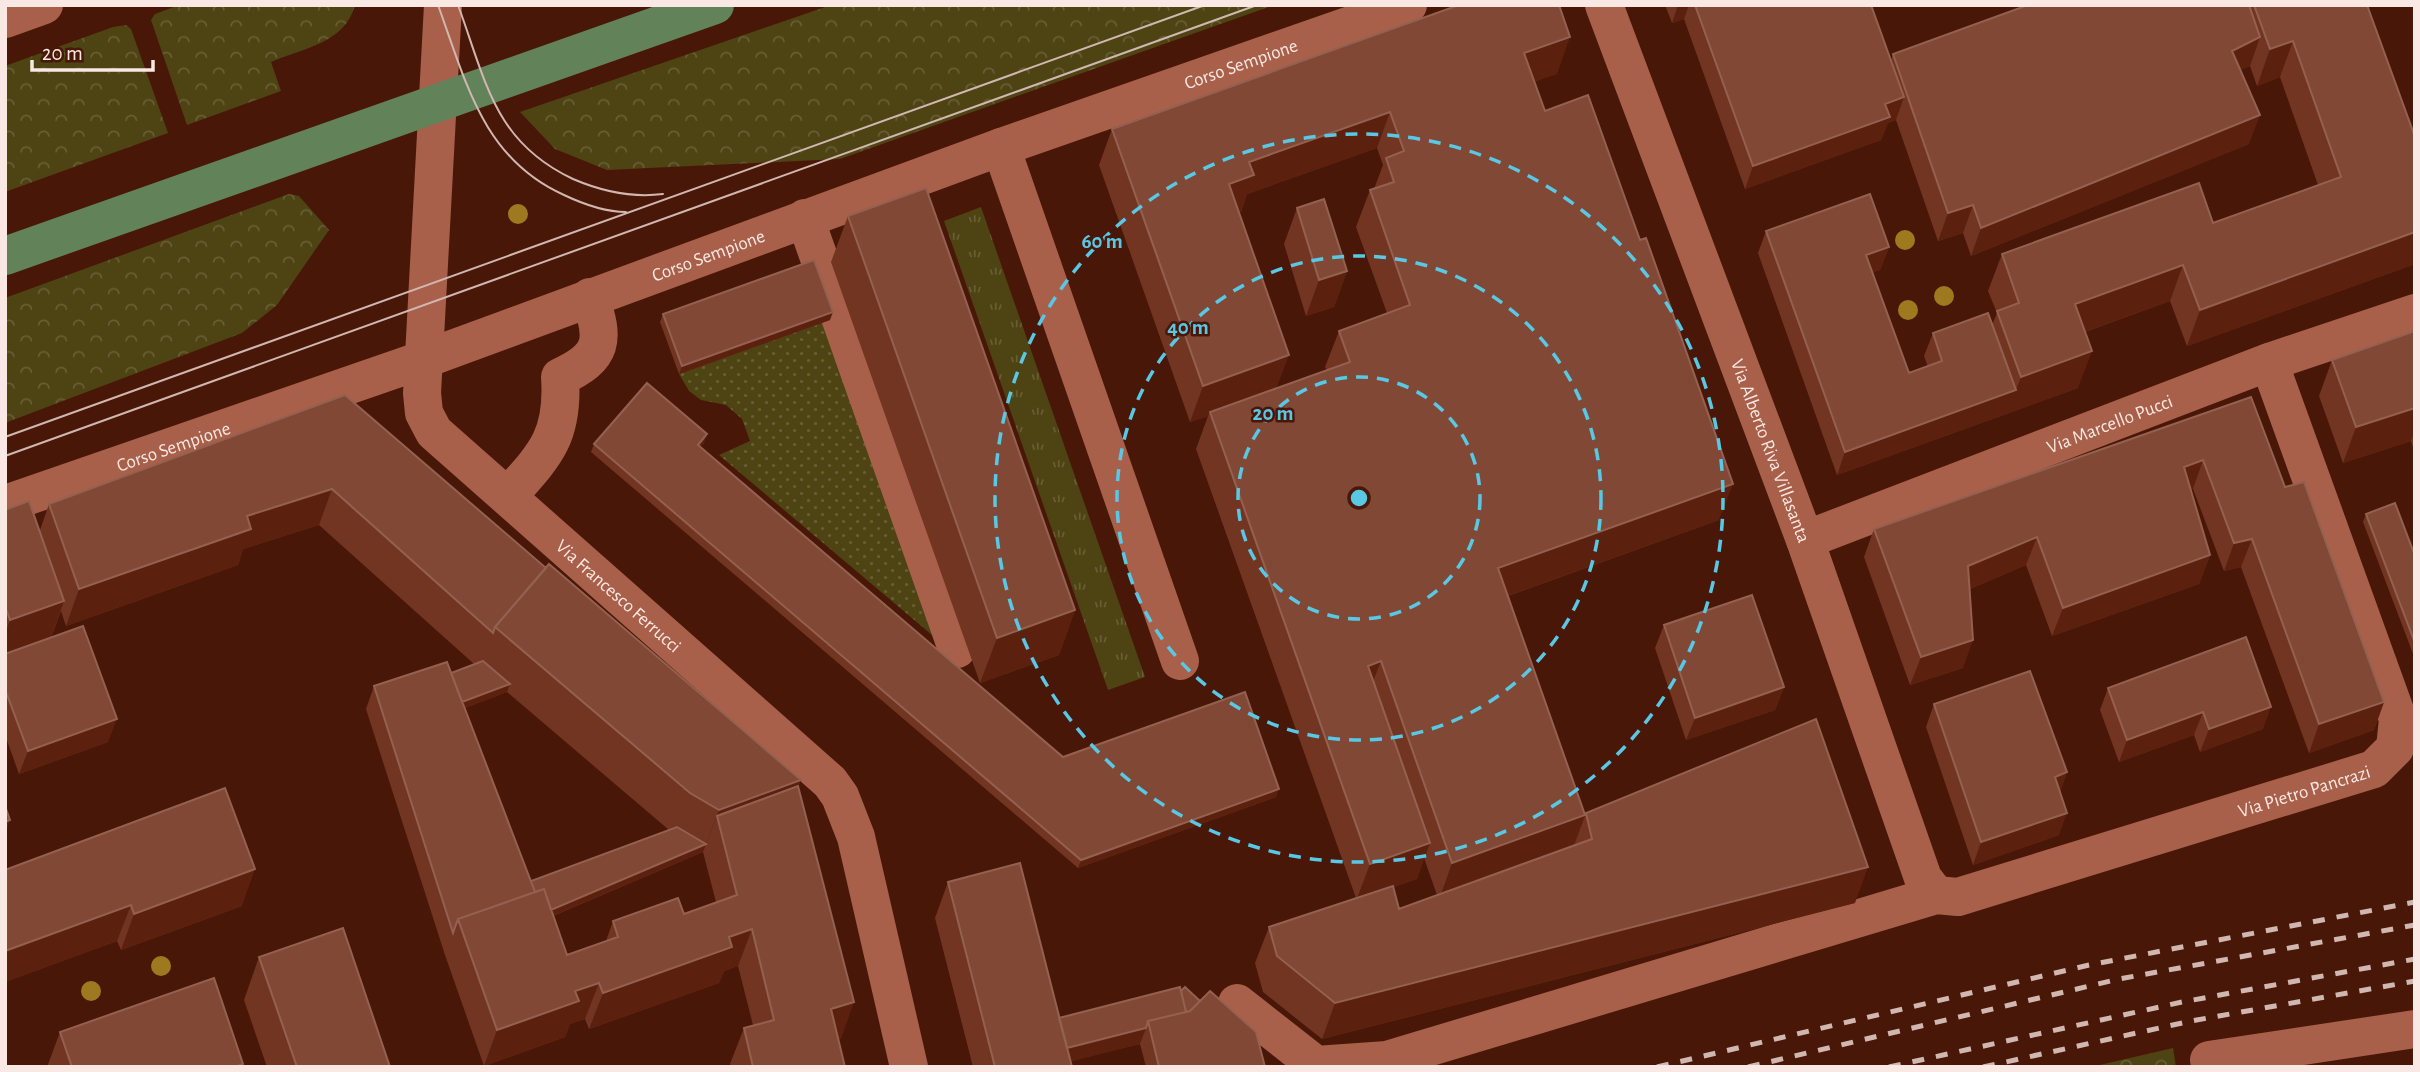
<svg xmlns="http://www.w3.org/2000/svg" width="2420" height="1072" viewBox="0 0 2420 1072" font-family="'Alegreya Sans',sans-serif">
<defs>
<pattern id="grass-tufts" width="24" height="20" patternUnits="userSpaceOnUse" patternTransform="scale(1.75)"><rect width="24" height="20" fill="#4d4313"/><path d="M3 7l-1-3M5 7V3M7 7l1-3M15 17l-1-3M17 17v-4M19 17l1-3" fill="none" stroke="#675e35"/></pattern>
<pattern id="park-crowns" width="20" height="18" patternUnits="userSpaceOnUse" patternTransform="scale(1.75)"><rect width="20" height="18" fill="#4d4313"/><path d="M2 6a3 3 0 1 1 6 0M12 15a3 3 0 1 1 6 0" fill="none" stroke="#675e35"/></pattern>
<pattern id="garden-dots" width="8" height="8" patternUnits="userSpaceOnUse" patternTransform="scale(1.75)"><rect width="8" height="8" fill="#4d4313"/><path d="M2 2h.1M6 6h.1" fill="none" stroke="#675e35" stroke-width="1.8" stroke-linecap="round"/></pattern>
</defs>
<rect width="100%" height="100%" fill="#491707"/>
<!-- grass -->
<path fill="url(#grass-tufts)" d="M 981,207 L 1145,677 L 1108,690 L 944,221 Z"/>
<!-- park -->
<path fill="url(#park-crowns)" d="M 179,5 L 355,5 C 345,43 304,48 271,62 L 281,91 L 187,125 L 151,20 L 155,14 Z
M 831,5 L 1274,5 L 840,159 L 607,170 L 555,149 L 520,112 Z
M 126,25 L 131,29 L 168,133 L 5,192 L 5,66 L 113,27 Z
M 289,194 L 299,196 L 329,230 L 277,305 L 242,333 L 5,423 L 5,298 Z
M 2173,1048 L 2176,1067 L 2091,1067 Z"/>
<!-- garden -->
<path fill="url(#garden-dots)" d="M 830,320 L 945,646 L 719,455 L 750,441 L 742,419 L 726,405 L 701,400 L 689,391 L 679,374 Z"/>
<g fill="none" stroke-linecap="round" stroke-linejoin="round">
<!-- minor -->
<g stroke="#a8604a" stroke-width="38">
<path id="s1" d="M 443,5 L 422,393 L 424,413 L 434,432 L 830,782 L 840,796 L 856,837 L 909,1067"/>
<path id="s2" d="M 1604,5 L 1805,540 L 1923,878 L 1936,895"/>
<path d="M 5,19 L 44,5"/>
<path d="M 1001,147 L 1180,661"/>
<path d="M 805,218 L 957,649"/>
<path d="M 508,496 C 546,454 564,436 560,377 C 604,357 605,340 590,297"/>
<path id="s3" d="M 5,504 L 425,359 L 1001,147 L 1408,5"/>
<path id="s4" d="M 1805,540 L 2269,362 L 2415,313"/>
<path id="s5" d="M 1237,1003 L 1316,1065 L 1387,1060 L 1936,895 L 1958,897 L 2374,769 L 2395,748 L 2398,719 L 2269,362"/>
<path d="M 2209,1060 L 2415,1029"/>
</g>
<!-- major -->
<path stroke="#62825a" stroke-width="38" d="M 5,256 L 715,5"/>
<!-- tram -->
<path stroke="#d0b7b0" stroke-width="2" d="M 438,5 C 466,82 483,159 564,195 C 583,204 605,212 626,212
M 458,5 C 486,81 494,142 573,179 C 601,191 632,198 663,194
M 5,437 L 1205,5
M 5,456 L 1257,5"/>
<!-- rail -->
<path stroke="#d0b7b0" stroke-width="5" stroke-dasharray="12 12" stroke-linecap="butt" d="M 1657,1067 L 2089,965 L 2415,902
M 1748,1067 L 2119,979 L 2415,925
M 1889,1067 L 2182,1002 L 2415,959
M 1983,1067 L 2191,1021 L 2415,981"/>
</g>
<!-- trees -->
<g fill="#9f7920">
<circle cx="518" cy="214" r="10"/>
<circle cx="1905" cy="240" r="10"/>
<circle cx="1944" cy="296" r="10"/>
<circle cx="1908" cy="310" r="10"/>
<circle cx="161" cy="966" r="10"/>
<circle cx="91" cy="991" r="10"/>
</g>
<!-- wall -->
<path fill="#723521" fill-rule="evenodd" d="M 1665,5 L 1871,5 L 1891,60 L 1893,54 L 2028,5 L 2367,5 L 2415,137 L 2415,264 L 2187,346 L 2170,301 L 2085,332 L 2078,388 L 1837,475 L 1758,253 L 1766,231 L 1889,247 L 1880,270 L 1872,272 L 1909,373 L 1928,367 L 1924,356 L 1933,333 L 1992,325 L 1997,313 L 1988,291 L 2002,254 L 2213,223 L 2318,185 L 2280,77 L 2257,86 L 2250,66 L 2240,70 L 2249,144 L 1971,256 L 1963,233 L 1938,241 L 1896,120 L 1888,123 L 1881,140 L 1745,189 L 1684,19 L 1672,23 Z
M 1557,74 L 1534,81 L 1545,111 L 1719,520 L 1508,596 L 1585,815 L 1574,846 L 1586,813 L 1855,903 L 1322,1039 L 1263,992 L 1255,963 L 1269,927 L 1356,898 L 1196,449 L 1208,416 L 1190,422 L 1099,165 L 1112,129 ZM 1377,148 L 1383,165 L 1374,189 L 1370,190 L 1356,227 L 1387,313 L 1339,331 L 1325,367 L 1327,370 L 1277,388 L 1239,212 L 1241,212 L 1247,194 ZM 1424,858 L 1437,895 L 1399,909 L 1393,887 L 1417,879 Z
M 1297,208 L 1347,271 L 1334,307 L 1306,316 L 1284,244 Z
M 848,216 L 1075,610 L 1059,655 L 980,683 L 831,262 Z
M 663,314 L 830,320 L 679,374 L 660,322 Z
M 2415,331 L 2415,455 L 2411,441 L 2343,463 L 2319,396 L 2332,360 Z
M 345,395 L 545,568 L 801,780 L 798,786 L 841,1039 L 838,1039 L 845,1067 L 731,1067 L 730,1064 L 744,1028 L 753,1025 L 738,966 L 724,971 L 719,983 L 589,1029 L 585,1019 L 570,1024 L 565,1037 L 484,1066 L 445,955 L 366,709 L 374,686 L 451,673 L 474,664 L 319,525 L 243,549 L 238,565 L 66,626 L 61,611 L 51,638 L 108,742 L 19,774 L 5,735 L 5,510 L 40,530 L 49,504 ZM 507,692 L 669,830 L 531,881 L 465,708 ZM 703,852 L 716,902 L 684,914 L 613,921 L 606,941 L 567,955 L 553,916 Z
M 2251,397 L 2285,487 L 2384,702 L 2374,730 L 2309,753 L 2241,567 L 2224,571 L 2193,489 L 2190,489 L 2210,555 L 2199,584 L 2052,636 L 2026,565 L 1970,589 L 1963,668 L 1910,685 L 1864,557 L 1874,529 Z
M 704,443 L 700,447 L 1063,757 L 1276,797 L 1078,868 L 591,452 L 594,444 Z
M 2366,514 L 2415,556 L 2415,659 L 2363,522 Z
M 1664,625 L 1784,687 L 1775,710 L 1686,740 L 1655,648 Z
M 2246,637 L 2263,729 L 2200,752 L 2194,735 L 2119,762 L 2100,710 L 2108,688 Z
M 1934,704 L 2067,772 L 2060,792 L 2059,835 L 1973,865 L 1926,727 Z
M 5,870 L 242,906 L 121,950 L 117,941 L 5,982 Z
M 948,882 L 1059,1018 L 1181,991 L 1265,1067 L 1146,1067 L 1140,1044 L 1070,1061 L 1072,1067 L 973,1067 L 935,918 Z
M 259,957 L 390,1067 L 267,1067 L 244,1000 Z
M 60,1032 L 242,1067 L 47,1067 Z"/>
<!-- shaded-wall -->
<path fill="#5c210e" d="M 1678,5 L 1689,5 L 1684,19 L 1672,23 Z
M 1570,37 L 1557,74 L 1511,90 L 1524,53 Z
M 2260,37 L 2250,66 L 2222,79 L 2232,51 Z
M 2293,41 L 2280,77 L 2257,86 L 2270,49 Z
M 1904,97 L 1896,120 L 1888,123 L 1881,140 L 1745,189 L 1753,166 L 1885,104 Z
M 1390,112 L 1377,148 L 1247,194 L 1241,212 L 1216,221 L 1229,184 L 1249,162 Z
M 2260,115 L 2249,144 L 1971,256 L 1981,228 Z
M 1973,205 L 1963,233 L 1938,241 L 1948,213 Z
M 2415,232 L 2415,264 L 2187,346 L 2200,310 Z
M 1889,247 L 1880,270 L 1858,278 L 1866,255 Z
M 2183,265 L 2170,301 L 2062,340 L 2075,304 Z
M 1347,271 L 1334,307 L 1306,316 L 1319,280 Z
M 833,312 L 830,320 L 679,374 L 682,366 Z
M 2092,351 L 2078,388 L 1837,475 L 1845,452 L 2016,390 L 2021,377 Z
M 1289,355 L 1275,392 L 1210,412 L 1208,416 L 1190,422 L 1203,386 Z
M 2415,408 L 2415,431 L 2411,441 L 2343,463 L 2356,427 Z
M 707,434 L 704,443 L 695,454 L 698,445 Z
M 2203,460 L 2193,489 L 2173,495 L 2184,467 Z
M 1733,484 L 1719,520 L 1485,604 L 1498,568 Z
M 332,489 L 319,525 L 243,549 L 238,565 L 66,626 L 79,589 L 247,516 Z
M 2037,537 L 2026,565 L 1958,594 L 1968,566 Z
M 2252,539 L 2241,567 L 2224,571 L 2234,543 Z
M 2210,555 L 2199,584 L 2052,636 L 2063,608 Z
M 64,601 L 49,644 L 5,659 L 5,634 L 10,620 Z
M 1075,610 L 1059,655 L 980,683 L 997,638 Z
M 1973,640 L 1963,668 L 1910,685 L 1921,657 Z
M 1381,661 L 1367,697 L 1368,666 Z
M 510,684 L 507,692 L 450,714 L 452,706 Z
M 1784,687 L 1775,710 L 1686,740 L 1695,718 Z
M 2384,702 L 2374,730 L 2309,753 L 2319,724 Z
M 2271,707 L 2263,729 L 2200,752 L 2209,729 Z
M 2203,712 L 2194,735 L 2119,762 L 2127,740 Z
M 117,719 L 108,742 L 19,774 L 28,751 Z
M 2067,772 L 2059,795 L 2055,777 Z
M 801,780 L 785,823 L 717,816 L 703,852 L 531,925 L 462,930 L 706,844 L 719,810 Z
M 1279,789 L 1276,797 L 1078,868 L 1081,860 Z
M 2067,813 L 2059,835 L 1973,865 L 1981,842 Z
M 1585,815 L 1572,851 L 1439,900 L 1452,863 Z
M 10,820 L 5,834 L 5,822 Z
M 1430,843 L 1417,879 L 1356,901 L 1370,864 Z
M 1868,867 L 1855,903 L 1322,1039 L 1335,1003 Z
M 255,869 L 242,906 L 121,950 L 134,914 Z
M 131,905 L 117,941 L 5,982 L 5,951 Z
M 752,929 L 738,966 L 724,971 L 719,983 L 589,1029 L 603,993 L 729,937 Z
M 599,983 L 585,1019 L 570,1024 L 565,1037 L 484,1066 L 497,1030 L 575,991 Z
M 854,1002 L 841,1039 L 817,1045 L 831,1009 Z
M 1146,1028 L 1140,1044 L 1050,1067 L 1055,1051 Z"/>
<!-- building -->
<path fill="#814836" stroke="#946151" stroke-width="2" d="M 1459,5 L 1559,5 L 1570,37 L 1524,53 L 1545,111 L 1588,95 L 1640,240 L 1646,238 L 1733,484 L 1498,568 L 1585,815 L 1452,863 L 1381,661 L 1368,666 L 1430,843 L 1370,864 L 1210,412 L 1350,362 L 1339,331 L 1410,305 L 1370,190 L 1394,182 L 1386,158 L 1404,151 L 1390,112 L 1249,162 L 1254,175 L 1229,184 L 1289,355 L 1203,386 L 1112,129 Z
M 1695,5 L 1871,5 L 1904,97 L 1885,104 L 1890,117 L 1753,166 Z
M 2028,5 L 2249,5 L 2260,37 L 2232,51 L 2260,115 L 1981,228 L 1973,205 L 1948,213 L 1893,54 Z
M 2254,5 L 2367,5 L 2415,137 L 2415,232 L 2200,310 L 2183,265 L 2075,304 L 2092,351 L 2021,377 L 1997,311 L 2019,303 L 2002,254 L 2199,183 L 2213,223 L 2341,177 L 2293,41 L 2270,49 Z
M 926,188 L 1075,610 L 997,638 L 848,216 Z
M 1870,194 L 1889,247 L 1866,255 L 1909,373 L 1942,361 L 1933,333 L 1988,313 L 2016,390 L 1845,452 L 1766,231 Z
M 1324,199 L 1347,271 L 1319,280 L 1297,208 Z
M 814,260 L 833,312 L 682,366 L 663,314 Z
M 2415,331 L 2415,408 L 2356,427 L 2332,360 Z
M 647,383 L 707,434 L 698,445 L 1063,757 L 1245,692 L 1279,789 L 1081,860 L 594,444 Z
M 345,395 L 546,568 L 495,627 L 493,633 L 332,489 L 247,516 L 251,529 L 79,589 L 49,504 Z
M 2251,397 L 2285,487 L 2304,482 L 2384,702 L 2319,724 L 2252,539 L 2234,543 L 2203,460 L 2184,467 L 2210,555 L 2063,608 L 2037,537 L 1968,566 L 1973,640 L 1921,657 L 1874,529 Z
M 29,501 L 64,601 L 10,620 L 5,606 L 5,510 Z
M 2395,503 L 2415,556 L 2415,643 L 2366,514 Z
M 549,564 L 801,780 L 719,810 L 690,793 L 495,627 Z
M 1752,595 L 1784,687 L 1695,718 L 1664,625 Z
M 83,626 L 117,719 L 28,751 L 5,689 L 5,654 Z
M 2246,637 L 2271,707 L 2209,729 L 2203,712 L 2127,740 L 2108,688 Z
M 483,661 L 510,684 L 462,702 L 451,673 Z
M 447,662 L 535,892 L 458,919 L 453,933 L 374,686 Z
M 2030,671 L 2067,772 L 2055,777 L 2067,813 L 1981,842 L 1934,704 Z
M 1816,719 L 1868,867 L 1335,1003 L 1277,956 L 1269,927 L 1393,886 L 1399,909 L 1592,839 L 1586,813 Z
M 798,786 L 854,1002 L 831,1009 L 845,1067 L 753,1067 L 744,1028 L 774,1020 L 752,929 L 729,937 L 732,947 L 603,993 L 599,983 L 575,991 L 579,1001 L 497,1030 L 458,919 L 544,889 L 567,955 L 618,937 L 613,921 L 678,898 L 684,914 L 737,895 L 717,816 Z
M 225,788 L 255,869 L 134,914 L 131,905 L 5,951 L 5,870 Z
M 5,806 L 10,820 L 5,822 Z
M 677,827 L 706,844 L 551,910 L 544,889 L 535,892 L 531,881 Z
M 1020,863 L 1072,1067 L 995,1067 L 948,882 Z
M 343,928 L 390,1067 L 297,1067 L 259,957 Z
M 214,978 L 243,1064 L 235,1067 L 72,1067 L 60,1032 Z
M 1180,987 L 1186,1012 L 1148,1021 L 1146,1028 L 1067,1048 L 1059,1018 Z
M 1185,987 L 1200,1001 L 1190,1011 L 1186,1012 L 1181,991 Z
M 1210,991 L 1256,1032 L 1265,1067 L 1159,1067 L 1148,1021 L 1190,1011 Z"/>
<!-- distance rings -->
<g fill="none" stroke="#59c8e5" stroke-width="3.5" stroke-dasharray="12 9">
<circle cx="1359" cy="498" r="121"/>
<circle cx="1359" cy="498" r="242"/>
<circle cx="1359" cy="498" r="364"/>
</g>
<g text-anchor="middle" stroke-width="5" stroke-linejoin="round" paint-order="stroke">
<!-- street labels -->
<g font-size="19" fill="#f9e8e3" stroke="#491707">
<text dy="7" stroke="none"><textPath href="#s3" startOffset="1312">Corso Sempione</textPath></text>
<text dy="7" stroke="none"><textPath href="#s3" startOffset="746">Corso Sempione</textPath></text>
<text dy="7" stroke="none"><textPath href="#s4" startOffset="326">Via Marcello Pucci</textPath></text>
<text dy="7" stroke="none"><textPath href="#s3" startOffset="178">Corso Sempione</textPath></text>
<text dy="7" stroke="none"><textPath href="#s2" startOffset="476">Via Alberto Riva Villasanta</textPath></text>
<text dy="7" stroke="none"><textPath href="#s1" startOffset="677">Via Francesco Ferrucci</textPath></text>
<text dy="7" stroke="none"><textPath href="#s5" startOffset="1129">Via Pietro Pancrazi</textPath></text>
</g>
</g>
<circle cx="1359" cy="498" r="10" fill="#59c8e5" stroke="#491707" stroke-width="3.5"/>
<g font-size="21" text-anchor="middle" font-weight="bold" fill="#59c8e5" stroke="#491707" stroke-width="5" stroke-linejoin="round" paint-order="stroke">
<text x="1102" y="248">60 m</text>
<text x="1188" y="334">40 m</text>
<text x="1273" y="420">20 m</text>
</g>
<!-- border -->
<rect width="2420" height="1072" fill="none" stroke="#f9e8e3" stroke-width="14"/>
<!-- scale -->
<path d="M32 60v10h121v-10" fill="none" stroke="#f9e8e3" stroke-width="3.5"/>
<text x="42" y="60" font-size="21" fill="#f9e8e3" stroke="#491707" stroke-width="5" paint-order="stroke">20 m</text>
</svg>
